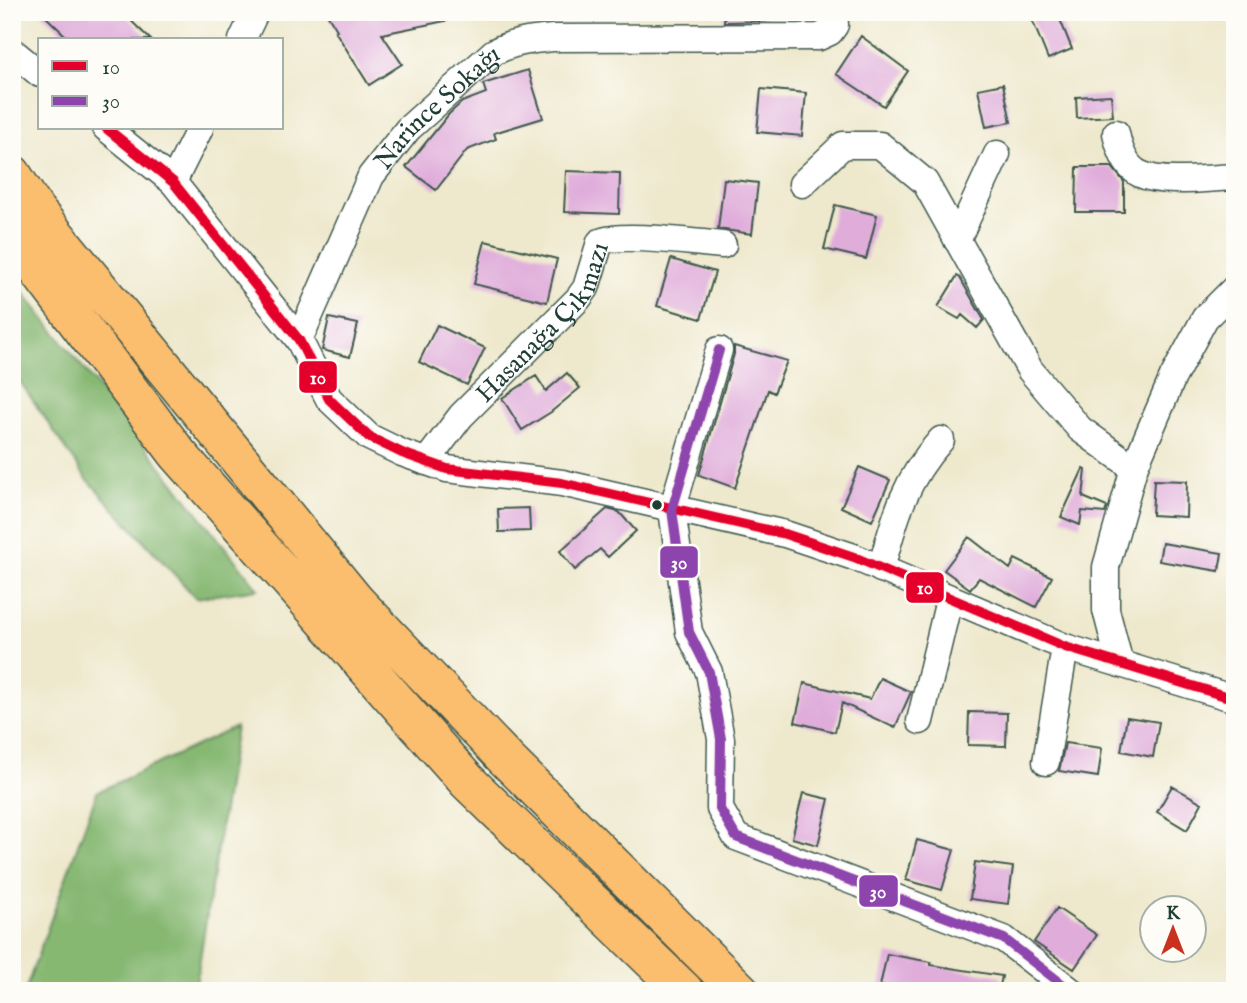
<svg xmlns="http://www.w3.org/2000/svg" width="1247" height="1003" viewBox="0 0 1247 1003" font-family="'IM FELL English',serif">
<rect width="100%" height="100%" fill="#fdfcf7"/>
<filter id="ink" filterUnits="userSpaceOnUse"><feTurbulence type="fractalNoise" baseFrequency=".0143" numOctaves="2"/><feDisplacementMap in="SourceGraphic" scale="14" xChannelSelector="R" yChannelSelector="G"/><feConvolveMatrix kernelMatrix="1 2 1 2 8 2 1 2 1" color-interpolation-filters="sRGB"/></filter>
<filter id="wash" filterUnits="userSpaceOnUse"><feTurbulence type="fractalNoise" baseFrequency=".00686" numOctaves="4" result="noise"/><feDisplacementMap in="SourceGraphic" scale="28" xChannelSelector="R" yChannelSelector="G"/><feGaussianBlur stdDeviation="1.57" result="paint"/><feColorMatrix in="noise" values="0 0 0 0 0 0 0 0 0 0 0 0 0 0 0 0 0 1.4 0 .05"/><feComposite in="paint" operator="in"/></filter>
<g filter="url(#wash)">
<rect width="100%" height="100%" fill="#eee8cc"/>
<!-- forest -->
<path fill="#86b872" stroke="#527a53" stroke-width="2" d="M 12,278 L 258,589 L 196,598 L 86,478 L 12,370 Z
M 236,727 L 195,991 L 25,991 L 97,792 Z"/>
<g id="blocks">
<!-- building -->
<path fill="#e0addb" d="M 41,12 L 122,12 L 151,40 L 70,40 Z
M 326,12 L 449,12 L 450,20 L 382,34 L 402,64 L 369,85 L 335,31 L 337,30 Z
M 725,12 L 766,12 L 766,21 L 724,22 Z
M 1029,12 L 1057,12 L 1072,49 L 1048,59 Z
M 861,36 L 908,71 L 884,106 L 836,74 Z
M 528,70 L 543,118 L 494,133 L 496,139 L 467,150 L 436,190 L 406,167 L 449,114 L 462,102 L 486,93 L 483,84 Z
M 1003,84 L 1011,122 L 986,127 L 978,89 Z
M 761,89 L 806,93 L 802,136 L 757,132 Z
M 1111,95 L 1113,116 L 1077,118 L 1076,97 Z
M 1077,167 L 1112,167 L 1124,182 L 1124,212 L 1076,212 Z
M 566,171 L 620,173 L 619,214 L 564,212 Z
M 724,179 L 758,183 L 752,234 L 718,229 Z
M 835,205 L 877,215 L 866,259 L 824,249 Z
M 485,241 L 557,259 L 547,302 L 474,284 Z
M 671,259 L 715,272 L 701,319 L 657,306 Z
M 957,276 L 960,278 L 984,320 L 977,328 L 962,315 L 959,319 L 938,307 Z
M 329,318 L 358,324 L 350,357 L 322,350 Z
M 437,325 L 485,348 L 467,385 L 419,362 Z
M 734,346 L 787,361 L 774,393 L 768,390 L 735,488 L 699,475 L 734,354 Z
M 567,373 L 580,388 L 551,412 L 522,430 L 502,398 L 536,376 L 546,391 Z
M 859,467 L 890,480 L 872,521 L 841,507 Z
M 1083,469 L 1086,470 L 1083,497 L 1107,507 L 1105,513 L 1082,511 L 1080,525 L 1061,517 Z
M 1154,480 L 1187,481 L 1186,517 L 1152,515 Z
M 529,508 L 530,531 L 499,532 L 498,509 Z
M 607,509 L 619,512 L 636,531 L 608,557 L 600,549 L 575,570 L 560,551 Z
M 969,537 L 1010,569 L 1015,559 L 1052,577 L 1036,607 L 979,578 L 970,589 L 944,570 Z
M 1162,543 L 1222,553 L 1219,571 L 1159,561 Z
M 880,678 L 911,692 L 895,728 L 842,703 L 835,732 L 795,722 L 804,683 L 870,699 Z
M 969,712 L 1007,713 L 1006,746 L 968,745 Z
M 1127,717 L 1159,722 L 1153,757 L 1121,751 Z
M 1065,743 L 1102,748 L 1098,777 L 1059,771 Z
M 1172,786 L 1202,803 L 1187,830 L 1157,812 Z
M 803,793 L 829,799 L 818,845 L 792,838 Z
M 917,840 L 954,850 L 942,890 L 906,880 Z
M 975,862 L 1013,867 L 1008,904 L 970,899 Z
M 1057,908 L 1097,935 L 1074,969 L 1034,942 Z
M 887,954 L 931,962 L 931,965 L 1002,976 L 999,991 L 906,991 L 880,986 Z"/>
</g>
</g>
<g filter="url(#ink)">
<use href="#blocks" fill-opacity="0" stroke="#3e574b" stroke-width="2"/>
<g fill="none" stroke-linecap="round" stroke-linejoin="round">
<defs>
<g id="minor">
<path d="M 242,40 L 254,15"/>
<path d="M 12,51 L 40,74"/>
<path d="M 106,128 L 173,182 L 299,340 L 329,399 L 369,437 L 402,453 L 447,469 L 562,483 L 785,534 L 854,557 L 1065,647 L 1235,699"/>
<path d="M 1116,133 C 1119,148 1125,167 1140,174 C 1163,185 1209,178 1235,177"/>
<path d="M 173,182 L 200,128"/>
<path d="M 802,184 L 843,145 L 880,145 L 925,182 L 1030,370 L 1080,429 L 1134,468"/>
<path d="M 957,240 L 997,154"/>
<path id="s1" d="M 299,340 L 371,176 L 408,129 L 494,52 C 513,42 531,40 553,38 L 819,37 L 830,32 L 835,25 L 834,12"/>
<path d="M 719,350 L 672,510 L 689,632 L 709,672 L 721,739 L 720,809 L 736,837 L 1004,939 L 1071,991"/>
<path id="s2" d="M 426,462 L 461,416 L 578,299 L 586,288 L 600,242 C 619,232 697,243 723,245"/>
<path d="M 881,569 C 895,517 904,481 941,440"/>
<path d="M 1120,664 L 1106,610 L 1106,567 L 1134,468 L 1173,377 L 1205,318 L 1235,288"/>
<path d="M 920,721 L 949,600"/>
<path d="M 1046,762 L 1065,647"/>
</g>
<path id="highway" d="M 12,174 L 35,210 L 356,602 L 506,759 L 740,991
M 12,236 L 178,454 L 467,781 L 684,991"/>
</defs>
<!-- minor casing -->
<use href="#minor" stroke="#3e574b" stroke-width="29"/>
<!-- highway casing -->
<use href="#highway" stroke="#3e574b" stroke-width="41"/>
<!-- minor -->
<use href="#minor" stroke="#fff" stroke-width="26"/>
<!-- highway -->
<use href="#highway" stroke="#fbbd6e" stroke-width="38"/>
<defs>
<path id="bus-1" d="M 106,128 L 173,182 L 299,340 L 329,399 L 369,437 L 402,453 L 447,469 L 562,483 L 785,534 L 854,557 L 1065,647 L 1235,699"/>
<path id="bus-2" d="M 719,350 L 672,510 L 689,632 L 709,672 L 721,739 L 720,809 L 736,837 L 1004,939 L 1071,991"/>
</defs>
<!-- bus-1 casing -->
<use href="#bus-1" stroke="#fdfcf7" stroke-width="16"/>
<!-- bus-2 casing -->
<use href="#bus-2" stroke="#fdfcf7" stroke-width="16"/>
<!-- bus-1 -->
<use href="#bus-1" stroke="#e4002b" stroke-width="10"/>
<!-- bus-2 -->
<use href="#bus-2" stroke="#8e44ad" stroke-width="10"/>
</g>
</g>
<!-- markers -->
<circle fill="#1f3d34" stroke="#fdfcf7" stroke-width="2.5" cx="657" cy="505" r="6"/>
<g text-anchor="middle" stroke-width="5" stroke-linejoin="round" paint-order="stroke">
<!-- street labels -->
<g font-size="26" fill="#1f3d34" stroke="#fdfcf7">
<text dy="9" stroke="none"><textPath href="#s1" startOffset="275">Narince Sokağı</textPath></text>
<text dy="9" stroke="none"><textPath href="#s2" startOffset="184">Hasanağa Çıkmazı</textPath></text>
</g>
</g>
<g stroke="#fdfcf7" stroke-width="2.5">
<rect x="298" y="360" width="40" height="34" rx="7" fill="#e4002b"/>
<rect x="659" y="545" width="40" height="34" rx="7" fill="#8e44ad"/>
<rect x="905" y="571" width="40" height="33" rx="7" fill="#e4002b"/>
<rect x="858" y="874" width="41" height="34" rx="7" fill="#8e44ad"/>
</g>
<g font-size="19" text-anchor="middle" font-weight="bold" fill="#fff">
<text x="318" y="384">10</text>
<text x="679" y="569">30</text>
<text x="925" y="594">10</text>
<text x="878" y="898">30</text>
</g>
<!-- margin -->
<rect width="1247" height="1003" fill="none" stroke="#fdfcf7" stroke-width="42"/>
<!-- legend -->
<rect x="38" y="38" width="245" height="91" fill="#fdfcf7" stroke="#a4b0a9" stroke-width="2"/>
<rect x="52" y="61" width="35" height="10" fill="#e4002b" stroke="#a4b0a9" stroke-width="2"/>
<text x="102" y="74" font-size="21" fill="#1f3d34">10</text>
<rect x="52" y="96" width="35" height="10" fill="#8e44ad" stroke="#a4b0a9" stroke-width="2"/>
<text x="102" y="108" font-size="21" fill="#1f3d34">30</text>
<!-- north arrow -->
<g transform="translate(1173 929)"><circle r="33" fill="#fdfcf7" stroke="#a4b0a9" stroke-width="2"/>
<path d="M0-5L12 26L0 18L-12 26Z" fill="#c8321e"/>
<text y="-10" font-size="19" font-weight="bold" text-anchor="middle" fill="#1f3d34">K</text>
</g>
</svg>
